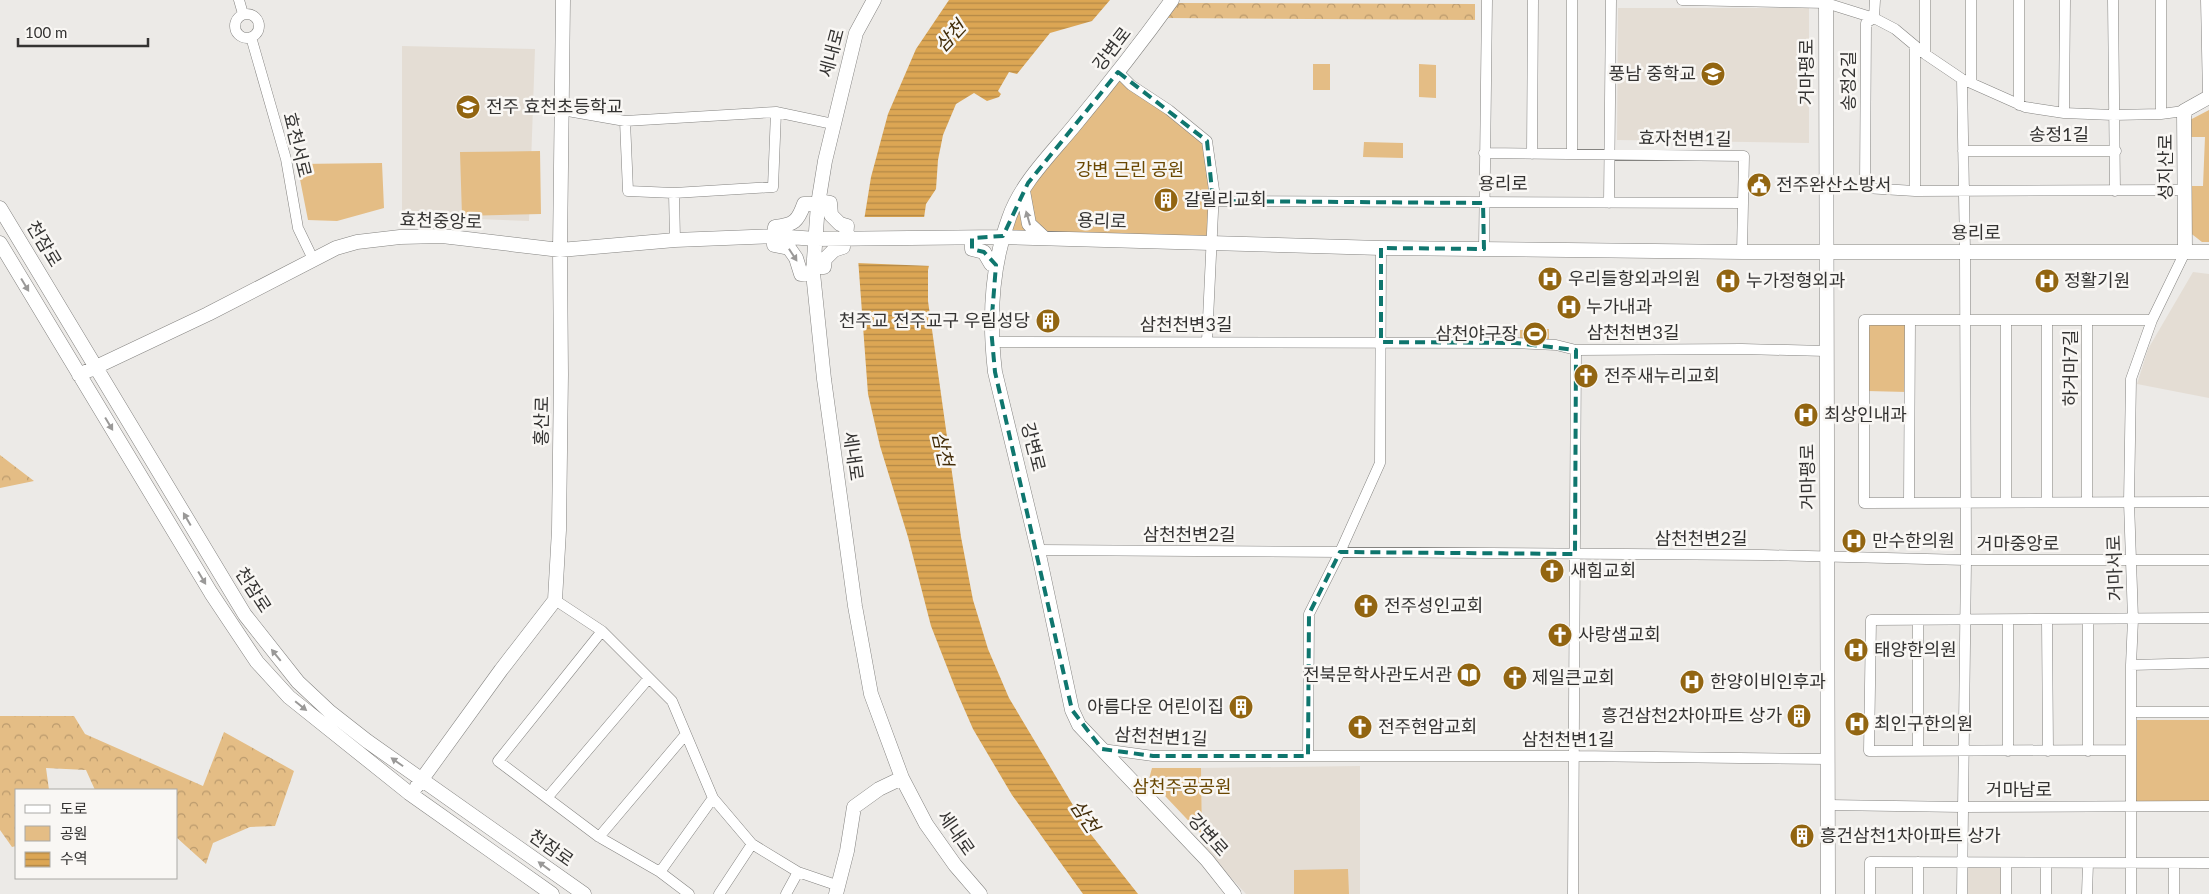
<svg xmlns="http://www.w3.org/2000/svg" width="2209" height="894" viewBox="0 0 2209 894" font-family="Lato,'Noto Sans KR',sans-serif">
<defs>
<pattern id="forest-crowns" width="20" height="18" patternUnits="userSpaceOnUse" patternTransform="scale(1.25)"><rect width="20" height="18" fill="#e4bd85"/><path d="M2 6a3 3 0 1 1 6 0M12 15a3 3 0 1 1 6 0" fill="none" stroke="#ba9a6d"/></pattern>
<pattern id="water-rules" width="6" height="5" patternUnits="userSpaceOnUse" patternTransform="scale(1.25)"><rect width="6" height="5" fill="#dca654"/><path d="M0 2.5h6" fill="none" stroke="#b38846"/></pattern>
</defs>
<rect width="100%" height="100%" fill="#eceae7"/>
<!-- built -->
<path fill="#e4ddd4" d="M 1618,8 L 1809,8 L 1809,143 L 1617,140 Z
M 402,46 L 535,49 L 529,221 L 402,216 Z
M 2193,272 L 2209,274 L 2209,398 L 2137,384 L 2148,349 Z
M 1360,766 L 1360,894 L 1246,894 L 1202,846 L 1201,768 Z
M 1973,865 L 2002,865 L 2003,894 L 1968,894 L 1968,868 Z"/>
<!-- forest -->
<path fill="url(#forest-crowns)" d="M 1177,3 L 1475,4 L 1475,20 L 1166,18 Z
M 0,455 L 34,481 L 0,488 Z
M 0,716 L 74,716 L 85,734 L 203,786 L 224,732 L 294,771 L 275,826 L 250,827 L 213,843 L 206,864 L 176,837 L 176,790 L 95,790 L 86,770 L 46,768 L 49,790 L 16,790 L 16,846 L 12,847 L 0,830 Z"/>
<!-- park -->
<path fill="#e4bd85" d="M 1313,64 L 1330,64 L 1330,90 L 1313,90 Z
M 1419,64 L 1436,65 L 1436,98 L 1419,97 Z
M 1118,72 L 1207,141 L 1211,243 L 1003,237 L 1009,217 Z
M 2209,110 L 2209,242 L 2202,242 L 2184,228 L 2187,186 L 2203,186 L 2205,137 L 2187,137 L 2188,121 Z
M 1364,142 L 1403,143 L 1403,158 L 1363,157 Z
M 540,151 L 541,214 L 462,216 L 460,152 Z
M 382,163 L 384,208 L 337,221 L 308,220 L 297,164 Z
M 1873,322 L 1904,323 L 1907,326 L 1907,392 L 1867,391 L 1868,328 Z
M 1549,329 L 1549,339 L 1520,339 L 1520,330 Z
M 2137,720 L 2209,720 L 2209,802 L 2136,802 Z
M 1152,768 L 1201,768 L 1202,835 L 1149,779 Z
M 1348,869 L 1349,894 L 1294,894 L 1294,870 Z"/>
<!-- water -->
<path fill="url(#water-rules)" d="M 949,0 L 1110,0 L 1092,21 L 1050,33 L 1017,74 L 1009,72 L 998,91 L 1001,94 L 999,97 L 987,101 L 974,93 L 956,104 L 943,135 L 938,160 L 936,189 L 926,204 L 924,218 L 935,238 L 928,270 L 928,301 L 961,537 L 973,600 L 988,649 L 1009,698 L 1089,832 L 1138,894 L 1083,894 L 1012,795 L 973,729 L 956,690 L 931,626 L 908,537 L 880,446 L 868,394 L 858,258 L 871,177 L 888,114 L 916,49 Z"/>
<!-- pier -->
<path fill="#eceae7" d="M 862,217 L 926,217 L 938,237 L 931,266 L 856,263 Z"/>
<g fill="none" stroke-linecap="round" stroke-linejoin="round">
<defs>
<path id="street" d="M 239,0 L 243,14
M 1682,0 L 1826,3 L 1874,18 L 1895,29 L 1925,54 L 1962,79 L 2025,107 L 2064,113 L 2113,115 L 2161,114 L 2184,111
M 1875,0 L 1874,18 L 1866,23 L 1865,188 L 1915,191 L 2185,190
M 1925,0 L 1925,54
M 1971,0 L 1971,83
M 2019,0 L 2019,105
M 2113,0 L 2115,191
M 2161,0 L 2161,114
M 2206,0 L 2208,97
M235 26a12 12 0 1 1 24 0a12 12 0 1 1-24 0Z
M 251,37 L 286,159 L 298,228 L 313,259
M 1915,47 L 1915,191
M 1118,72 L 1131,85 L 1169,110 L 1207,141 L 1214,190 L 1207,341
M 1962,79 L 1965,252 L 1966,560 L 1962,894
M 562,110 L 625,121 L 776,112 L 833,124
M 2064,113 L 2065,0
M 625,121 L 628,191 L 674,193 L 773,187 L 776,112
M 1963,151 L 2116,151
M 1484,153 L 1744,156 L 1743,203
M 1532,154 L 1533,0
M 1572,154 L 1572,0
M 674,193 L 675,240
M 1213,201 L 1743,203 L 1742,252
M 1609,203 L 1611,0
M 1484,249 L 1487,0
M 2006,320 L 2006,502
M 2047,320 L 2047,502
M 2087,320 L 2087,502
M 2152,320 L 1864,320 L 1864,503 L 2209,502
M 991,342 L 1516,343 L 1556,345 L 1576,350 L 1742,349 L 1826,351
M 1909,502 L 1910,320
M 1038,550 L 1763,555 L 1966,560 L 2209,560
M 555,600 L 602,631 L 672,701 L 713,798 L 752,844 L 798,872 L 839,886
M 1918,620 L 1918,751
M 2008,620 L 2008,751
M 2047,620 L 2048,751
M 2088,620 L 2088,751
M 602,631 L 498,761 L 599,837 L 660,872 L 689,894
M 2131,665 L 2209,663
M 2131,712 L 2209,712
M 1102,749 L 1153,756 L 1574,756 L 1828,759
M 2131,750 L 1869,751 L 1871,620 L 2209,618
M 1308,756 L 1309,614 L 1340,552 L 1380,463 L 1381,248
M 547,798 L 649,678
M 1828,805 L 1962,807 L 2209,806
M 599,837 L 686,734
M 2174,863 L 2174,894
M 660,872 L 713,798
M 719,894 L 752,844
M 786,894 L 798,872
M 1573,894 L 1576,350
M 1870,894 L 1870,862 L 2209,863
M 1918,894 L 1918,862
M 2006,894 L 2006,863
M 2046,894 L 2046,863
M 2087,894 L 2088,863
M 2131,894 L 2131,665 L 2133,619 L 2129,502 L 2131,379 L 2152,320 L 2185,252"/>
<path id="secondary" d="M 874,0 L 856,33 L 825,161 L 818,204 L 813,273 L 824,379 L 855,606 L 871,694 L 902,778 L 926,824 L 955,865 L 980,894
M 1172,0 C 1141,43 1108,85 1074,126 C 1051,154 1021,183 1009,218 C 991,267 989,321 995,372 L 1038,550 L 1072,710 L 1079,725 L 1207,860 L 1234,894
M 1826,0 L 1828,894
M 1023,191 L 1029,224 L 1044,238
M 818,201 L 830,203 L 831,215 L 840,224 L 847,226 L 846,238
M 0,208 L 245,615 L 298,682 L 330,712 L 367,741 L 584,894
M 972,238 L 972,249 L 984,252 L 991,264 L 996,265
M 0,243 L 211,593 L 257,662 L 289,697 L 409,793 L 552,894
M 2185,252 L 2184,111 L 2209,97
M 813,267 L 824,267 L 825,259 L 834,250 L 843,247 L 843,238
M 813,273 L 801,274 L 796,258 L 789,248 L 774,245 L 775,227 C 794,225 798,221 804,204 L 818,204
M 79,375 L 208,314 L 336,248 L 357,242 L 400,237 L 442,236 L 560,250 L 675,240 L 775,236 L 816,239 L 1003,237 L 1381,248 L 1742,252 L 2209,252
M 417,786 L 501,670 L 555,600 L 559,530 L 561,374 L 560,250 L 563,0
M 836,894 L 847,851 L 854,807 L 879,789 L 902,778"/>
</defs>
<!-- street casing -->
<use href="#street" stroke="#848380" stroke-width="11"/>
<!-- secondary casing -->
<use href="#secondary" stroke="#848380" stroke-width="15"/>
<!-- street -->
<use href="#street" stroke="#fff" stroke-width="10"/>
<!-- secondary -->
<use href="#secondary" stroke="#fff" stroke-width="14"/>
</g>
<!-- one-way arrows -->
<defs><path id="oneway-solid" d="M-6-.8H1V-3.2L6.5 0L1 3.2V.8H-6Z" transform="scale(1.25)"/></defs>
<g fill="#9a9998">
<use href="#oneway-solid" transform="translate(1028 218) rotate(-106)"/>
<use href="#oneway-solid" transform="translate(793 255) rotate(57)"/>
<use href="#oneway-solid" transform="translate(25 285) rotate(59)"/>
<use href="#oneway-solid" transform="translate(109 424) rotate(59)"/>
<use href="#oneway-solid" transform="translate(187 519) rotate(-120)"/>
<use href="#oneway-solid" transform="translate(202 578) rotate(59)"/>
<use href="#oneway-solid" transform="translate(276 655) rotate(-129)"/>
<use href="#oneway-solid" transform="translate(301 706) rotate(39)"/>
<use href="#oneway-solid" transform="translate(397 762) rotate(-145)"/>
<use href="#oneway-solid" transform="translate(544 866) rotate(-144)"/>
</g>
<!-- marked area -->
<path fill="none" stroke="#0f766e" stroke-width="4" stroke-dasharray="10 6" stroke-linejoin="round" d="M 1118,72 L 1207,141 L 1213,201 L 1483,203 L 1484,249 L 1381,248 L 1381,342 L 1516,343 L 1576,350 L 1575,554 L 1340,552 L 1309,614 L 1308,756 L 1153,756 L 1102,749 L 1072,710 L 995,372 L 991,328 L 996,265 L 984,252 L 972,249 L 972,238 L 1003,236 L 1028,183 Z"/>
<!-- icons -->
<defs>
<symbol id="school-disc" viewBox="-11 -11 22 22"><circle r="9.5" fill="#926511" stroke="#f9f7f4"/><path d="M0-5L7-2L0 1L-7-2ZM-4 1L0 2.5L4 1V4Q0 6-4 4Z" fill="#fff"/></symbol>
<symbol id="civic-disc" viewBox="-11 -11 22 22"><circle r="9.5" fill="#926511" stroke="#f9f7f4"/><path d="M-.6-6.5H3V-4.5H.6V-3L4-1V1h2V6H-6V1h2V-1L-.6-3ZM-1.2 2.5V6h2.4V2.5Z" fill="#fff"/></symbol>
<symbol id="building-disc" viewBox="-11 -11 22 22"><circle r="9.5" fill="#926511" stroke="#f9f7f4"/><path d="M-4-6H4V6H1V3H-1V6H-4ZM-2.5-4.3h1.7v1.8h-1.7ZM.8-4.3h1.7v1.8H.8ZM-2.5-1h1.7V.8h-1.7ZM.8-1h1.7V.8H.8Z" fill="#fff"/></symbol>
<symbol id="hospital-disc" viewBox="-11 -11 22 22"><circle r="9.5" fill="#926511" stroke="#f9f7f4"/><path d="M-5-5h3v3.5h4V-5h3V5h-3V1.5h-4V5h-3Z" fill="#fff"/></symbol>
<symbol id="stadium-disc" viewBox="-11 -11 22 22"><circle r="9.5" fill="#926511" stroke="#f9f7f4"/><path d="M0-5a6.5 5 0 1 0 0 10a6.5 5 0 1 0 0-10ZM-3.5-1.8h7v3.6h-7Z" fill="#fff"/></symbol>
<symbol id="church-disc" viewBox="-11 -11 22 22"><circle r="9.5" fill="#926511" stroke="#f9f7f4"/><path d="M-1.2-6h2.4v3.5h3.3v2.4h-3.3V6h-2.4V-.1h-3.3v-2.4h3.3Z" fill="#fff"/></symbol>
<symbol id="library-disc" viewBox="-11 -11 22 22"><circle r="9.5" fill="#926511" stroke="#f9f7f4"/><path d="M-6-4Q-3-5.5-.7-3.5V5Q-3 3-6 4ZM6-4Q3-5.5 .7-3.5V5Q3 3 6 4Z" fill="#fff"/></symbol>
</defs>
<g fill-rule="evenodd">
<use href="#school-disc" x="1699" y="60" width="28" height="28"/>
<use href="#school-disc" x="454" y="93" width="28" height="28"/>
<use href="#civic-disc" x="1745" y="171" width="28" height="28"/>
<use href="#building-disc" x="1152" y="186" width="28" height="28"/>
<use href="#hospital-disc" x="1536" y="265" width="28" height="28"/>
<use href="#hospital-disc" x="1714" y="267" width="28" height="28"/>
<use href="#hospital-disc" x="2033" y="267" width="28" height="28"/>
<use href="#hospital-disc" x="1555" y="293" width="28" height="28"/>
<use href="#building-disc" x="1034" y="307" width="28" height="28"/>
<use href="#stadium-disc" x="1521" y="320" width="28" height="28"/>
<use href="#church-disc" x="1572" y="362" width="28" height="28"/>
<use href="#hospital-disc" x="1792" y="401" width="28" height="28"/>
<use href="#hospital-disc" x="1840" y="527" width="28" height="28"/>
<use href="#church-disc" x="1538" y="557" width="28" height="28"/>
<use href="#church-disc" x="1352" y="592" width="28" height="28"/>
<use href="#church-disc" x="1546" y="621" width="28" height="28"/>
<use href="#hospital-disc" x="1842" y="636" width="28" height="28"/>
<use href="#library-disc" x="1455" y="661" width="28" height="28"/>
<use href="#church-disc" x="1501" y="664" width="28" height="28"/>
<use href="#hospital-disc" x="1678" y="668" width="28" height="28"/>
<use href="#building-disc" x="1227" y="693" width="28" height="28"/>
<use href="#building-disc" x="1785" y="702" width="28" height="28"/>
<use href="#hospital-disc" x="1843" y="710" width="28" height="28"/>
<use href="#church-disc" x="1346" y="713" width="28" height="28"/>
<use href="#building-disc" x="1788" y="822" width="28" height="28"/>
</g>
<g text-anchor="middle" stroke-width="5" stroke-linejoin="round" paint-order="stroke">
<!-- street labels -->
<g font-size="18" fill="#343332" stroke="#f9f7f4">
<text transform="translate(1112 49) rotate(-52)" y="6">강변로</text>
<text transform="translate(832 53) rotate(-75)" y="6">세내로</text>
<text transform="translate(1807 72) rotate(-90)" y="6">거마평로</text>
<text transform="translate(1849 81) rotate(-90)" y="6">송정2길</text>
<text x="2059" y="141">송정1길</text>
<text transform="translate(1685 139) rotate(1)" y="6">효자천변1길</text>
<text transform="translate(297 145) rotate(76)" y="6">효천서로</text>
<text transform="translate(2166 167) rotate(-90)" y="6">성지산로</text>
<text x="1503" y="190">용리로</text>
<text transform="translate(441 221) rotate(2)" y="6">효천중앙로</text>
<text transform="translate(1102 221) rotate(2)" y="6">용리로</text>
<text x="1976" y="239">용리로</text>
<text transform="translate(44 244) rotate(59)" y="6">천잠로</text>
<text x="1186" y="331">삼천천변3길</text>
<text x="1633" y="339">삼천천변3길</text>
<text transform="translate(2071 368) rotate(-90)" y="6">하거마7길</text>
<text transform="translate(542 421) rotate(-89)" y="6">홍산로</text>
<text transform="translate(1033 447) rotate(76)" y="6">강변로</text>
<text transform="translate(853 456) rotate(82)" y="6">세내로</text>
<text transform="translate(1808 477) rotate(-91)" y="6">거마평로</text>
<text x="1189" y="541">삼천천변2길</text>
<text x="1701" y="545">삼천천변2길</text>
<text x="2018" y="550">거마중앙로</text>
<text transform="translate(2115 568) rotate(-92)" y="6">거마서로</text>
<text transform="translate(253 590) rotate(57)" y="6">천잠로</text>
<text transform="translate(1161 737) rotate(3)" y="6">삼천천변1길</text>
<text x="1568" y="746">삼천천변1길</text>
<text x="2019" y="796">거마남로</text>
<text transform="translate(956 833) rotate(55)" y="6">세내로</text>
<text transform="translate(1208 835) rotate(48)" y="6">강변로</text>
<text transform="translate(551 848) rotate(35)" y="6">천잠로</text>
</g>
<!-- poi labels -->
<g font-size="18" fill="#343332" stroke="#f9f7f4" text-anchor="start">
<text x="1696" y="80" text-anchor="end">풍남 중학교</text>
<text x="486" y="113">전주 효천초등학교</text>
<text x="1776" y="191">전주완산소방서</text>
<text x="1184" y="206">갈릴리교회</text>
<text x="1568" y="285">우리들항외과의원</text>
<text x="1746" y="287">누가정형외과</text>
<text x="2064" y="287">정활기원</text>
<text x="1586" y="313">누가내과</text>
<text x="1030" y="327" text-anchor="end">천주교 전주교구 우림성당</text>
<text x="1518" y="340" text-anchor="end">삼천야구장</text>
<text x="1604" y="382">전주새누리교회</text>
<text x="1824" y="421">최상인내과</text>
<text x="1872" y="547">만수한의원</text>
<text x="1570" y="577">새힘교회</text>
<text x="1384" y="612">전주성인교회</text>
<text x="1578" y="641">사랑샘교회</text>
<text x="1874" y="656">태양한의원</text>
<text x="1452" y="681" text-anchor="end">전북문학사관도서관</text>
<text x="1532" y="684">제일큰교회</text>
<text x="1710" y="688">한양이비인후과</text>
<text x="1224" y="713" text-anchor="end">아름다운 어린이집</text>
<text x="1782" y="722" text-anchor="end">흥건삼천2차아파트 상가</text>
<text x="1874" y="730">최인구한의원</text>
<text x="1378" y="733">전주현암교회</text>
<text x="1820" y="842">흥건삼천1차아파트 상가</text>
</g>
<!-- park labels -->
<g font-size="18" fill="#694600" stroke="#f9f7f4">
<text x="1130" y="176">강변 근린 공원</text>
<text x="1182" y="793">삼천주공공원</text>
</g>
<!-- water labels -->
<g font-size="19" font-style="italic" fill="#432d09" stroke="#f9f7f4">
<text transform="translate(950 36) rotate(-47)" y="7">삼천</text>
<text transform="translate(943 449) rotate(77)" y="7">삼천</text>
<text transform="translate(1085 816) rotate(56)" y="7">삼천</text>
</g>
</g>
<!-- legend -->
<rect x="15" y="789" width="162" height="90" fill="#f9f7f4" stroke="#aaa9a6"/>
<rect x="25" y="805" width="25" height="8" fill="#ffffff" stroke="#aaa9a6"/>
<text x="60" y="814" font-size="15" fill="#343332">도로</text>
<rect x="25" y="826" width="25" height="15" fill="#e4bd85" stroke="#aaa9a6"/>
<text x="60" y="839" font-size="15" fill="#343332">공원</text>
<rect x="25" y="852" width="25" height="15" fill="url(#water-rules)" stroke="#aaa9a6"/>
<text x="60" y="864" font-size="15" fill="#343332">수역</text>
<!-- scale -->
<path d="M18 38v8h130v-8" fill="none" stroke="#343332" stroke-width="2.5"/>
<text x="25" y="38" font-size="15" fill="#343332" stroke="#f9f7f4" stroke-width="4" paint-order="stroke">100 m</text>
</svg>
